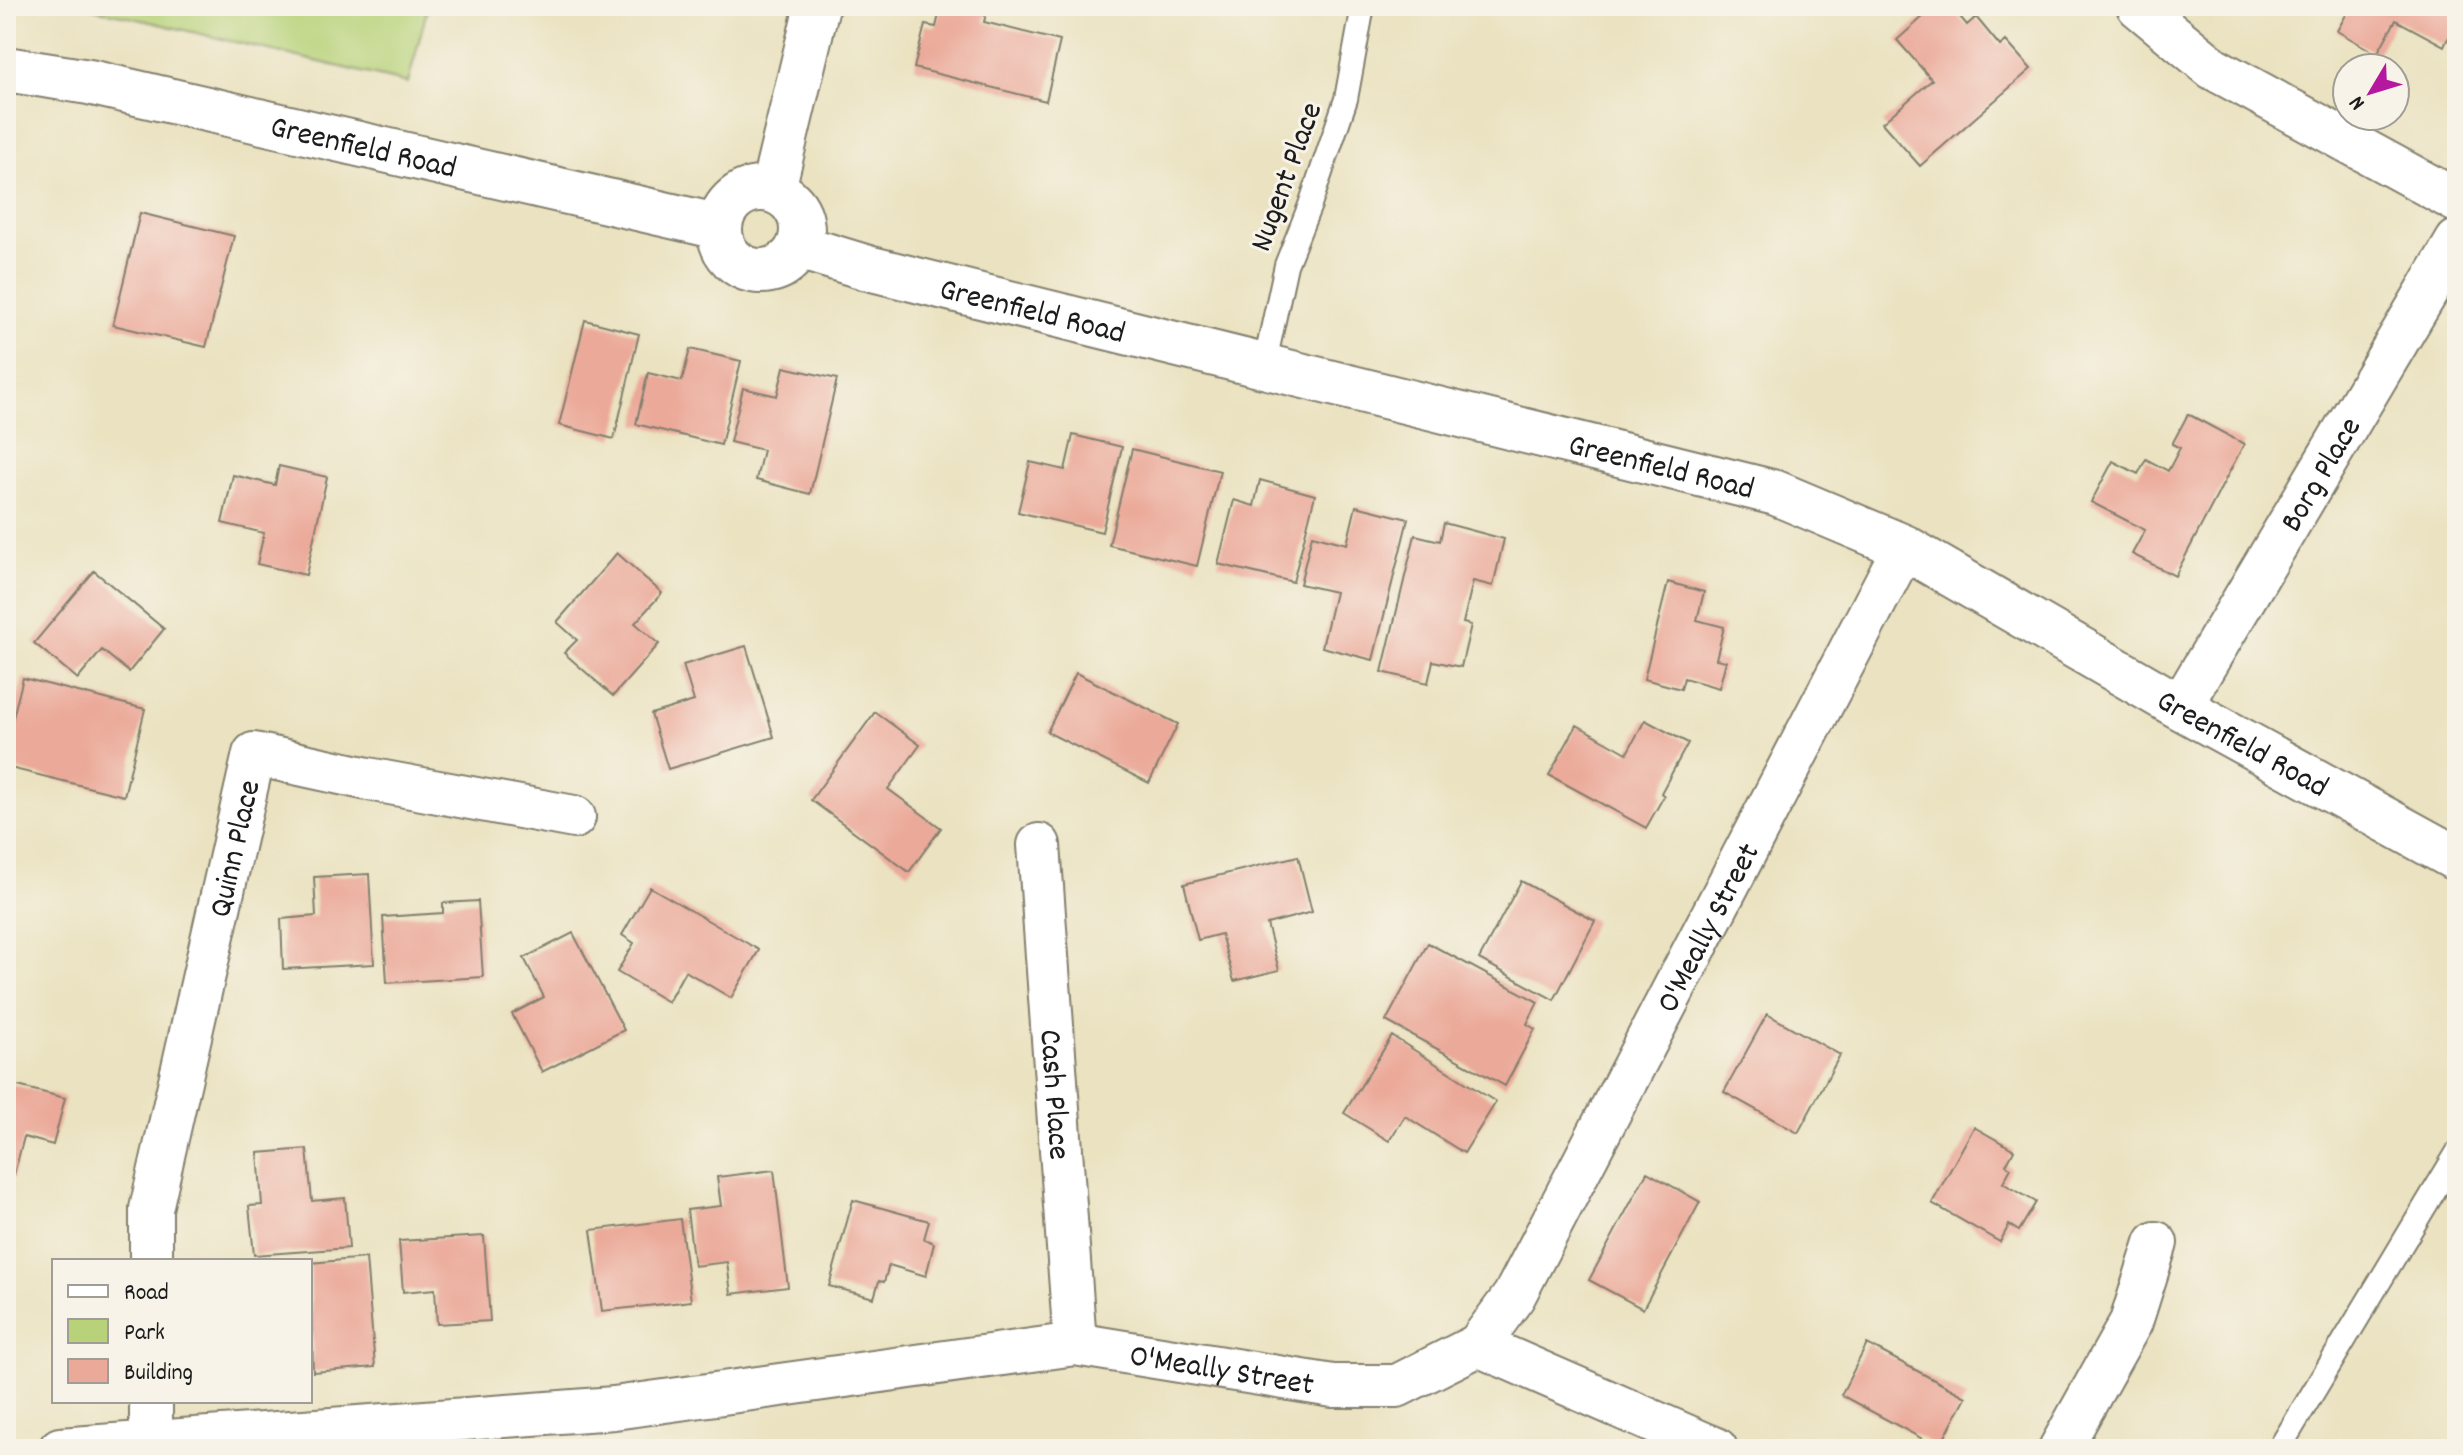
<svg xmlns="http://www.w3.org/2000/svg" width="2463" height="1455" viewBox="0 0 2463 1455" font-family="Dekko,sans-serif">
<rect width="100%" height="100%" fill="#f7f3e8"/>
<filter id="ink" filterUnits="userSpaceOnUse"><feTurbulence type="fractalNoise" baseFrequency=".0125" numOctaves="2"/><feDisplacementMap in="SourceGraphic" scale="16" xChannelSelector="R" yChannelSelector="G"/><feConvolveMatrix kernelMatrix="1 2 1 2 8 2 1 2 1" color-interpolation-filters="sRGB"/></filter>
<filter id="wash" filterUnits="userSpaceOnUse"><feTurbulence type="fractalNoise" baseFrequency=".006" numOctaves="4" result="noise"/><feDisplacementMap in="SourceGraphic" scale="32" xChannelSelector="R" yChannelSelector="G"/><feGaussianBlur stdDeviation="1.8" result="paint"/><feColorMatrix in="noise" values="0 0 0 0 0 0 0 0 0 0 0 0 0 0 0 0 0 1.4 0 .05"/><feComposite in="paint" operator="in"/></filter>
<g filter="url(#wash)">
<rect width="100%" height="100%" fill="#eae2c0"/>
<!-- green -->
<path fill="#b7d278" stroke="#6a774a" stroke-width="2" d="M 83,6 L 428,6 L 408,83 Z"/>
<g id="blocks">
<!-- building -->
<path fill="#eba999" d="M 941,6 L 988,6 L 984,22 L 1060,41 L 1046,101 L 914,68 L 925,25 L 936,27 Z
M 1935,6 L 1951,6 L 1967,25 L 1976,17 L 2000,46 L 2006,41 L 2031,69 L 1920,166 L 1882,123 L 1932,80 L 1897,40 Z
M 2351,6 L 2457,6 L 2457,22 L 2444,46 L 2396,20 L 2377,54 L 2337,31 Z
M 140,213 L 234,236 L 206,347 L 113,325 Z
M 585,320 L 639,334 L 614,439 L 559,425 Z
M 690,349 L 741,361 L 721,445 L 636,424 L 648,373 L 682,381 Z
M 784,367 L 837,379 L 810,494 L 756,480 L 763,450 L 730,442 L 743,388 L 777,396 Z
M 2188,414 L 2244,444 L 2175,576 L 2132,554 L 2145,530 L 2091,502 L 2113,461 L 2138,474 L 2146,459 L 2168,471 L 2180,448 L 2172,444 Z
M 1073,435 L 1122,447 L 1102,532 L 1018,512 L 1030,462 L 1065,470 Z
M 1132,449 L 1220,471 L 1197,566 L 1109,545 Z
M 279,466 L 327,477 L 306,575 L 257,564 L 264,533 L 222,523 L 233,475 L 275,485 Z
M 1260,480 L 1315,495 L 1293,582 L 1218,564 L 1234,500 L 1254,506 Z
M 1356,506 L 1408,519 L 1373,660 L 1322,647 L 1335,592 L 1300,584 L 1312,535 L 1347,544 Z
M 1444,523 L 1504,539 L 1493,586 L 1473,581 L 1463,623 L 1471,625 L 1461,667 L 1433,661 L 1428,683 L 1382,672 L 1415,535 L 1440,541 Z
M 617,553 L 662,593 L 635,623 L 659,644 L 613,696 L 564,653 L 577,640 L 557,622 Z
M 94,571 L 164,629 L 129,672 L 102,650 L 78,679 L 34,643 Z
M 1668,582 L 1704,592 L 1697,620 L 1724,627 L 1716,659 L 1726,661 L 1719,688 L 1684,678 L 1681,689 L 1644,679 Z
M 746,646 L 774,737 L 668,769 L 651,714 L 694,701 L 683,665 Z
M 1076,673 L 1178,724 L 1149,783 L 1047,732 Z
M 23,678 L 145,709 L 124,796 L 6,767 L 6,745 Z
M 875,712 L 920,745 L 888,789 L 941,828 L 909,872 L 811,800 Z
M 1645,720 L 1688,743 L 1661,793 L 1664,796 L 1646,828 L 1549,775 L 1577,725 L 1627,753 Z
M 1298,856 L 1312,912 L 1267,924 L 1279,970 L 1234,981 L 1221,934 L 1198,940 L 1184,884 Z
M 369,874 L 374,964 L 283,969 L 281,919 L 316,916 L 314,877 Z
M 1521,881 L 1595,921 L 1554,1000 L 1479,959 Z
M 650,887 L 759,950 L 731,998 L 685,971 L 668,1002 L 617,972 L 634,943 L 622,935 Z
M 478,901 L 483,977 L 387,983 L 383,917 L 443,913 L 443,903 Z
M 573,933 L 624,1030 L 542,1072 L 512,1014 L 544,997 L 524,958 Z
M 1428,943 L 1538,1002 L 1527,1024 L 1535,1029 L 1505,1086 L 1386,1021 Z
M 1767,1014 L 1840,1055 L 1798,1133 L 1724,1092 Z
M 1392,1036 L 1496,1102 L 1464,1153 L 1405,1116 L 1389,1141 L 1344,1113 Z
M 6,1083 L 65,1098 L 53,1145 L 24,1137 L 13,1178 L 6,1176 Z
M 1974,1127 L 2014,1150 L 2006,1165 L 2011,1168 L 2003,1183 L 2036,1202 L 2019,1231 L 2009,1225 L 2000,1242 L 1932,1203 Z
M 307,1149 L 312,1201 L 345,1198 L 349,1248 L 254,1255 L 249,1206 L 262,1205 L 258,1153 Z
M 774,1170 L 788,1287 L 731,1294 L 727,1262 L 694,1266 L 687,1210 L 721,1206 L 717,1177 Z
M 1647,1172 L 1700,1202 L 1643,1309 L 1589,1280 Z
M 853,1200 L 929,1221 L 924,1239 L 934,1243 L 926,1276 L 889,1265 L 884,1282 L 879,1281 L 874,1298 L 829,1286 Z
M 680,1219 L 691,1301 L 602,1311 L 591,1230 Z
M 484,1236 L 490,1321 L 437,1324 L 435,1289 L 403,1292 L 399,1241 Z
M 366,1258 L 375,1367 L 313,1372 L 310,1263 Z
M 1867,1344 L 1966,1397 L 1939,1448 L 1841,1395 Z"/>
</g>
</g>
<g filter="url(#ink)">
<use href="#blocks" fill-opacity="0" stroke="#837f6e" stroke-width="2"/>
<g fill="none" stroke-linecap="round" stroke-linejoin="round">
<defs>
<path id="service" d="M 1264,367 L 1286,265 L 1310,205 L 1346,99 L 1363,6
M 2279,1449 L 2457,1153"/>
<g id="minor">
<path d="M 2138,6 L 2213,68 L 2457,201"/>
<path id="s1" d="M 2180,707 L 2457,241"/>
<path id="s2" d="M 1039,845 L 1075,1344"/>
<path id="s3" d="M 151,1261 L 151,1209 L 254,754 L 368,779 L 574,817"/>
<path d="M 1478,1345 L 1716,1449"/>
<path d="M 151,1401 L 151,1442"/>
<path id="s4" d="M 60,1449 L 614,1408 L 1075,1344 L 1333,1386 L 1397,1386 L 1478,1345 L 1514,1296 L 1904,547"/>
<path d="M 2060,1449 L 2131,1322 L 2156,1243"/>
</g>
<g id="tertiary">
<path id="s5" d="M 6,69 L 89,82 L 720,227"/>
<circle cx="761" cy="230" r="41"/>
<path d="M 773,189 L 817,6"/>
<path id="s6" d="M 799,247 L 868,268 L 1776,493 L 1904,547 L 2180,707 L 2457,859"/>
</g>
</defs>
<!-- service casing -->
<use href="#service" stroke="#837f6e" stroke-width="26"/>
<!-- minor casing -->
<use href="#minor" stroke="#837f6e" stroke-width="46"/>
<!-- tertiary casing -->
<use href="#tertiary" stroke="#837f6e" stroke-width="48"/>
<!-- service -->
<use href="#service" stroke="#fff" stroke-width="22"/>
<!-- minor -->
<use href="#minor" stroke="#fff" stroke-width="42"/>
<!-- tertiary -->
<use href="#tertiary" stroke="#fff" stroke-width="44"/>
</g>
</g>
<g text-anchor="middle" stroke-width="6" stroke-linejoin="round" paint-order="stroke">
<!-- street labels -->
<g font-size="32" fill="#1c1c1c" stroke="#f7f3e8">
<text dy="11" stroke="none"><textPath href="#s5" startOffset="366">Greenfield Road</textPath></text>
<text transform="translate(1284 176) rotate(-70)" y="11">Nugent Place</text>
<text dy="11" stroke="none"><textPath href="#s6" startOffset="242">Greenfield Road</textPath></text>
<text dy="11" stroke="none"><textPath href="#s6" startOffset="890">Greenfield Road</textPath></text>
<text dy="11" stroke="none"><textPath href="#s1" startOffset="272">Borg Place</textPath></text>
<text dy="11" stroke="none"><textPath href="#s6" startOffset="1538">Greenfield Road</textPath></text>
<text dy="11" stroke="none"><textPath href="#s3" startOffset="422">Quinn Place</textPath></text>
<text dy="11" stroke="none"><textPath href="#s4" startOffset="1914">O'Meally Street</textPath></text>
<text dy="11" stroke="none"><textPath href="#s2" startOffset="250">Cash Place</textPath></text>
<text dy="11" stroke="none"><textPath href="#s4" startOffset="1170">O'Meally Street</textPath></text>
</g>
</g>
<!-- margin -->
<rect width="2463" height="1455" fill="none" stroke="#f7f3e8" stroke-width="32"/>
<!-- legend -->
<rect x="52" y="1259" width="260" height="144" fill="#f7f3e8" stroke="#9f9d96" stroke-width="2"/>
<rect x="68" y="1285" width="40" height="12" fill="#ffffff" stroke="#9f9d96" stroke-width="2"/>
<text x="124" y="1299" font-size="24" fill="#1c1c1c">Road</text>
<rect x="68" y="1319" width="40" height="24" fill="#b7d278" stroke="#9f9d96" stroke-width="2"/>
<text x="124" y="1339" font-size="24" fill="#1c1c1c">Park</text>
<rect x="68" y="1359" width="40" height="24" fill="#eba999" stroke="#9f9d96" stroke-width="2"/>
<text x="124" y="1379" font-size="24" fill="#1c1c1c">Building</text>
<!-- north arrow -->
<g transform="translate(2371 92) rotate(232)"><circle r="38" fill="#f7f3e8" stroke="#9f9d96" stroke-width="2"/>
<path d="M0-6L14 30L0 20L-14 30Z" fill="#b5179e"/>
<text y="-12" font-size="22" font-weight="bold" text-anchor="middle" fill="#1c1c1c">N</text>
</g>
</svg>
